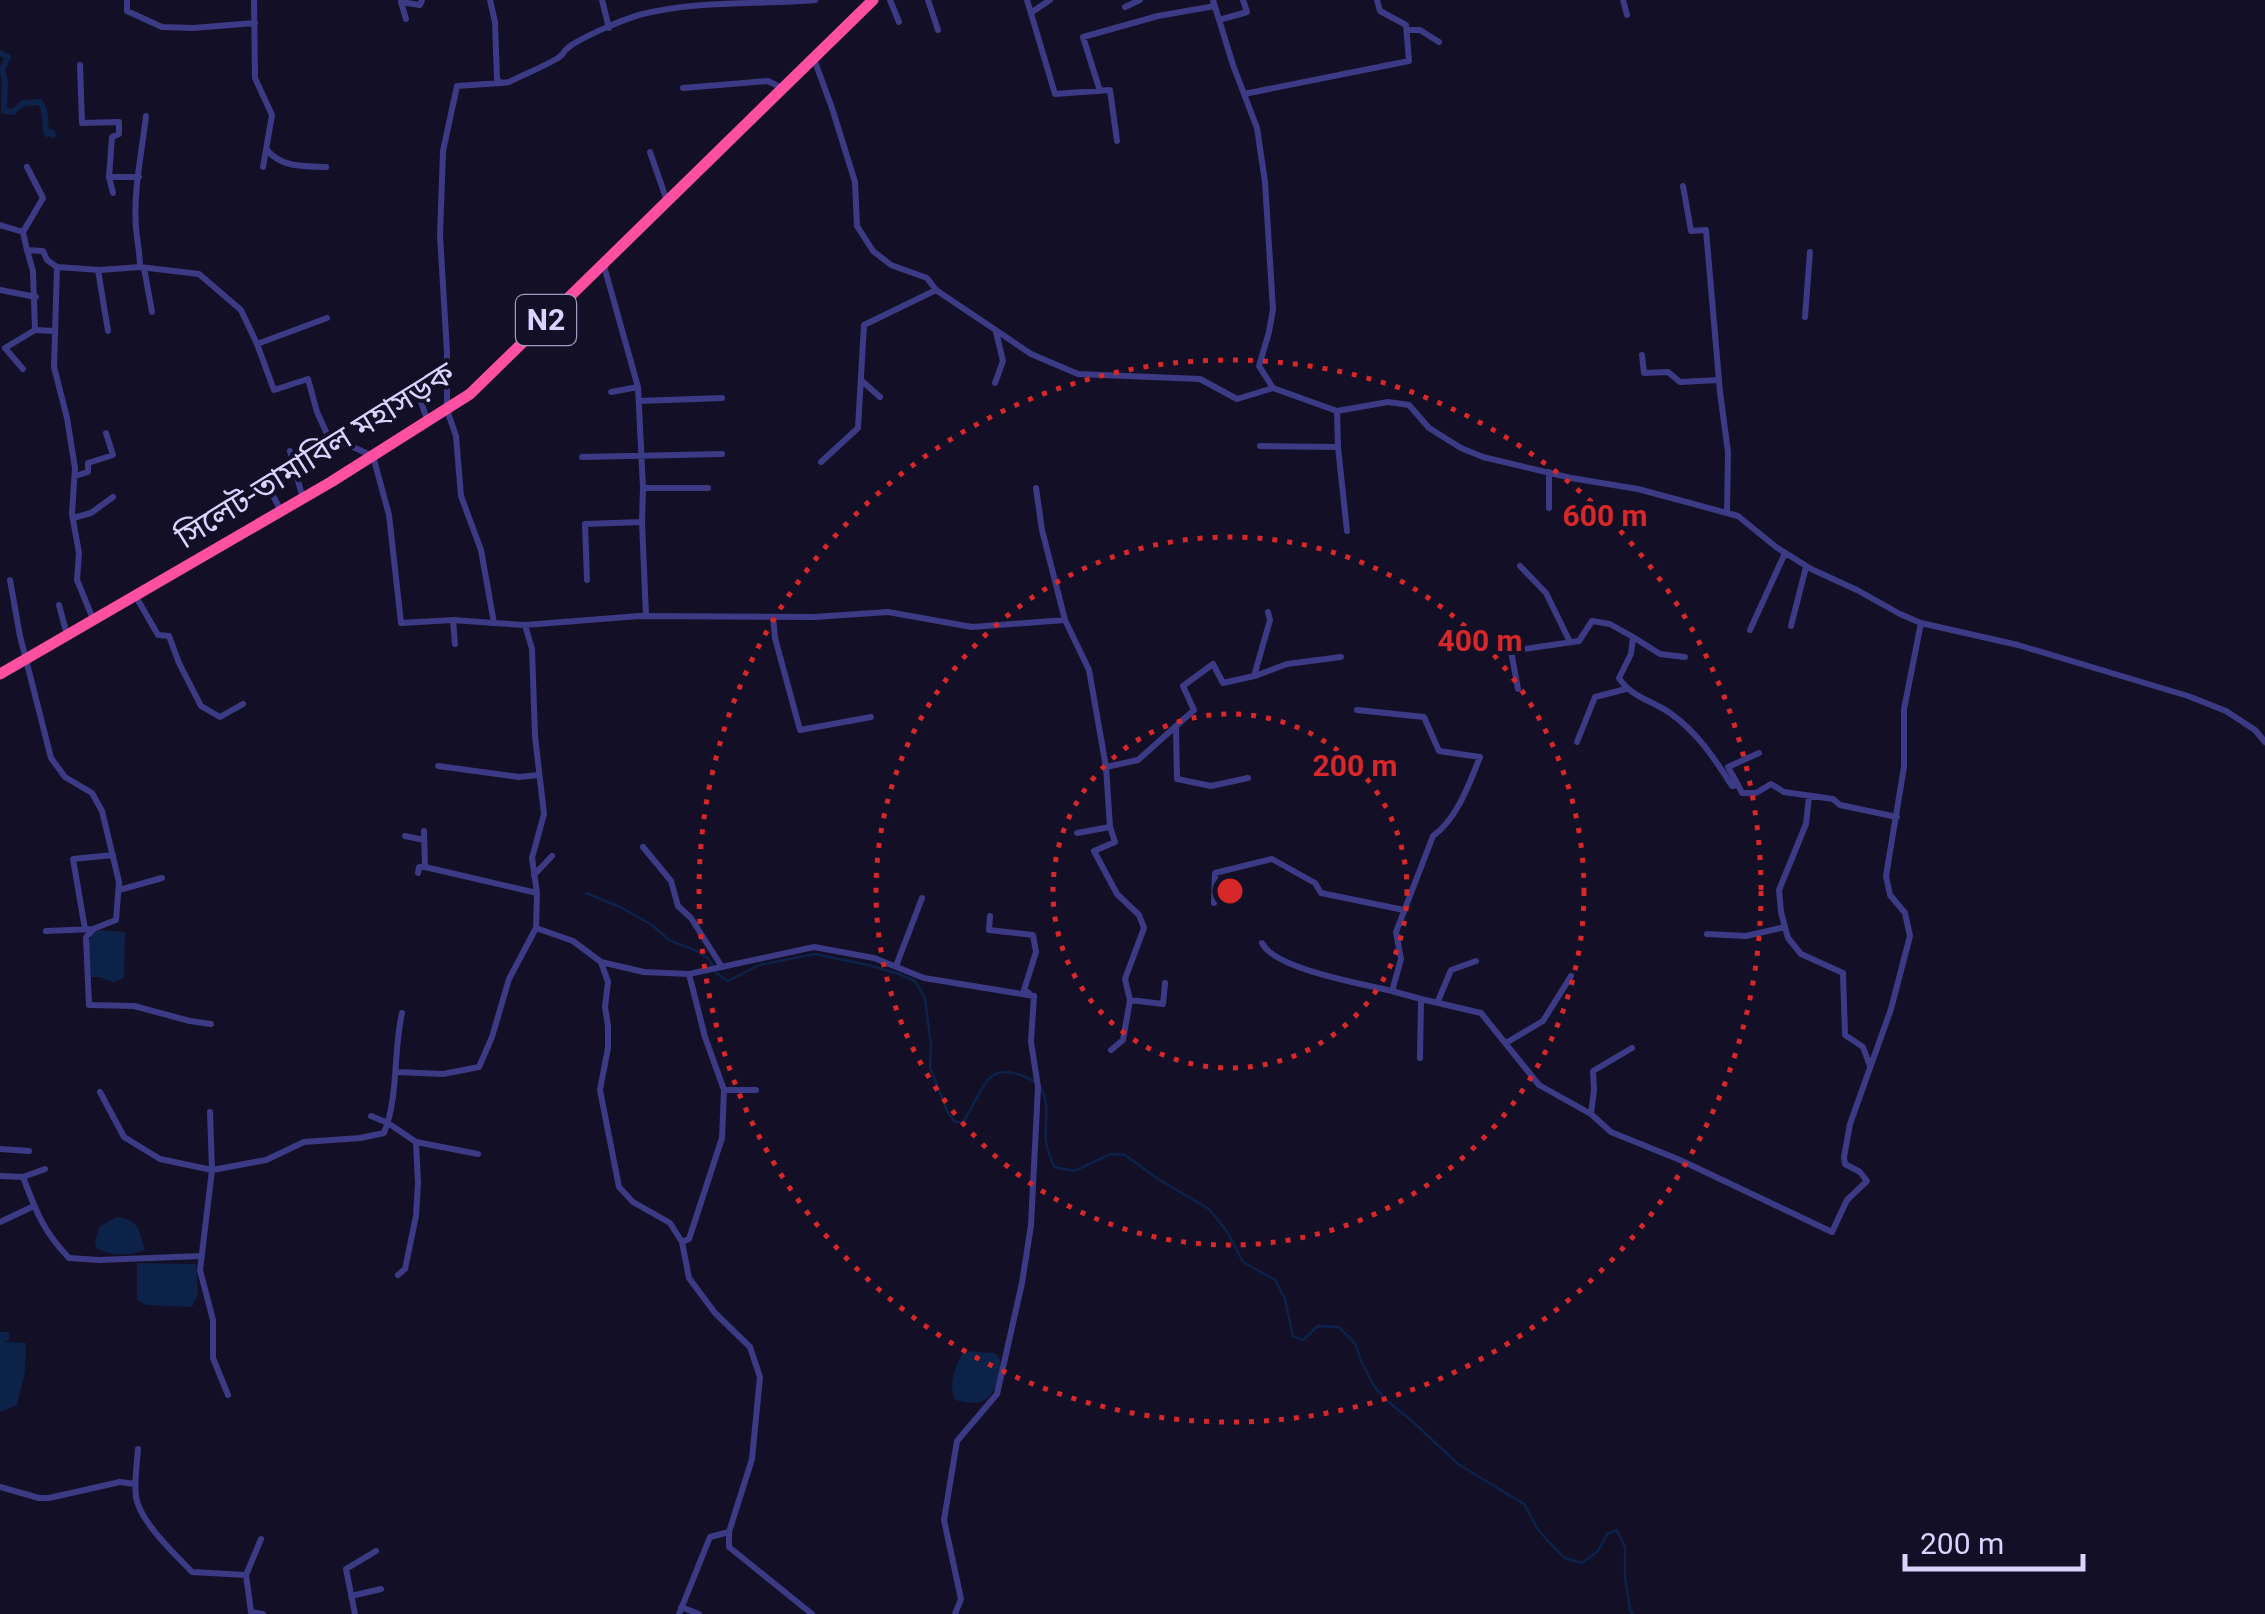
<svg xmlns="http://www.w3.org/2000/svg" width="2265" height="1614" viewBox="0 0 2265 1614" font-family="Roboto,'Noto Sans Bengali',sans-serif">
<rect width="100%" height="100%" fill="#130f26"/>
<!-- water -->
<path fill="#0c2248" d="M 99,930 L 125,932 L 124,977 L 114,983 L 100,977 L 91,977 C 90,962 82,936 99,930 Z
M 117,1217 C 140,1220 139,1231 145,1250 C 125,1256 114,1257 96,1248 L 95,1241 L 100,1226 Z
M 137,1263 L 196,1264 L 198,1294 L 192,1307 L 146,1305 L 137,1300 Z
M 0,1332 L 9,1332 L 9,1340 L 5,1342 L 26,1343 L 25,1372 L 17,1405 L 0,1412 Z
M 964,1351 L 995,1353 C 997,1355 999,1357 1000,1360 C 1005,1372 994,1399 980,1402 C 972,1404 963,1402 955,1400 C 948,1386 955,1364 964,1351 Z"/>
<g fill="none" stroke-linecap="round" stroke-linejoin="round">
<!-- stream -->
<path stroke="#0c2248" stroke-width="2.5" d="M 586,893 L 620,907 L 652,925 L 669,940 L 697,951 L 709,959 L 716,973 L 728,981 L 759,965 L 815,954 L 868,965 L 899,974 L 915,981 L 925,998 L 931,1045 L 930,1068 L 948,1113 L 955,1122 L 963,1122 C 985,1090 985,1053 1037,1083
M 1041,1089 C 1051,1106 1044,1123 1046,1141 C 1047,1150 1051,1159 1054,1167 L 1074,1171 L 1111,1154 L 1125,1155 L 1158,1179 L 1209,1209 L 1228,1233 L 1243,1262 L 1275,1280 L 1285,1299 L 1293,1336 L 1303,1340 L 1318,1326 L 1339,1327 L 1356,1345 L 1361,1361 L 1374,1386 L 1386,1400 L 1412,1421 L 1458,1464 L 1524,1504 L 1537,1528 L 1548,1541 L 1565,1558 L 1582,1563 L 1598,1551 L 1607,1534 L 1617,1530 L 1625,1547 L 1625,1577 L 1630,1610 L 1633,1614"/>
<!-- canal -->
<path stroke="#0c2248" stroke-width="6" d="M 0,53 L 8,57 L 2,69 L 5,81 L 4,111 L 13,112 L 23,103 L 40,102 C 48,114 43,121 47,134 L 52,132 L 53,135"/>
<!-- street -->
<path stroke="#3d3a85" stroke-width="6" d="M 127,0 L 127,11 L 162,27 L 193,28 L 255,23
M 254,0 L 255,78 L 272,115 L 263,167
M 490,0 L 495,22 L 497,79 L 501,83 L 509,82 C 525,74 543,67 558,58 C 569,50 558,56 569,47 C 582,37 622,20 639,15 C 696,0 757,5 815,0
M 602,0 L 609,28
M 890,0 L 899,22
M 928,0 L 938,30
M 1027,0 L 1055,94 L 1110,90 L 1117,141
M 1213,0 L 1233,65 L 1257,128 L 1265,182 L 1273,309 L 1269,332 L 1259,366 L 1273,388
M 1623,0 L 1627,15
M 1125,7 L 1140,0
M 1032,12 L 1050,0
M 406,19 L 401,2 L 420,5 L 422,0
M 1219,20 L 1247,12 L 1243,0
M 1407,30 L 1420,30 L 1439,42
M 814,59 L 832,108 L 855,182 L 857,226 L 873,251 L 891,265 L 927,278 L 936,290 L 1031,354 L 1078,374 L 1200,379 L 1237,399 L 1273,388 L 1337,411 L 1388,402 L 1409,405 L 1429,428 L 1461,448 L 1483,457 L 1571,478 L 1638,489 L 1738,516 L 1776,547 L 1811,569 L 1857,590 L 1900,614 L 1921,623 L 2018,645 L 2188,696 L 2226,711 L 2255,730 L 2265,742
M 80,65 L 82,123 L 119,122 L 119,134 L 112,137 L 109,177 L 139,177
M 501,83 L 457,86 L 443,151 L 440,235 L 447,352 L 447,410 L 456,436 L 461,496 L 481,550 L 494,623 L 525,625 L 639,616 L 814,617 L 888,612 L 972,627 L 1065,620
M 683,88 L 768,81 L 782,88
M 1100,91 L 1083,37 L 1158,16 L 1215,6
M 1244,94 L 1409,61 L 1406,25 L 1380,11 L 1377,0
M 267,150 C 282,168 304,166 326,167
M 650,152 L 667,201
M 109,177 L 113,193
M 1683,186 L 1691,231 L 1706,230 L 1720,392 L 1728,452 L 1727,513
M 0,225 L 23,232 L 27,250
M 23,232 L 43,198 L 27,167
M 604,266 L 638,387 L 611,392
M 57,267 L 54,367 L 67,418 L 75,468 L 72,514 L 79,553 L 77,580 L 93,619
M 140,267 C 140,253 137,241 136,228 C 133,191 142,152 146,116
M 144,268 L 152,312
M 98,270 L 108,331
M 0,290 L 36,297
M 1805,317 L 1810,252
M 55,331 L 35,330 L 33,271 L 27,250 L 43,251 L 47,260 L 57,267 L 100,270 L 140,267 L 199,274 L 241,310 L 257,344 L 327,318
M 257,344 L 274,390 L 308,379 L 317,412 L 328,436 L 373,456 L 389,515 L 401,623 L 453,620
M 1642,355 L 1644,373 L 1668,372 L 1680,382 L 1719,380
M 23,369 L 5,348 L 35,330
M 862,381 L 880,397
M 414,382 L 428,422
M 995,383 L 1003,361 L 996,332
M 638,387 L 643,488 L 708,488
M 639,401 L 722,398
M 1337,411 L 1338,447 L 1347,531
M 1260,446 L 1338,447
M 290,451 L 303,499
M 582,457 L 722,454
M 821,462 L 858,428 L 864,325 L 936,290
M 75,476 L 88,472 L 88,463 L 113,455 L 106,433
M 1036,488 L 1042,530 L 1065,620 L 1089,670 L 1106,767
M 250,494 L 269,488 L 281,511
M 1549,508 L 1549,472
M 73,518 L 91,513 L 113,497
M 642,522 L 646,616
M 1520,566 L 1546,593 L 1570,642
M 10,580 L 20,636 L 51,758 L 65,777 L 92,793 L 102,811 L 119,882 L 116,920 L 93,929 L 46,931
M 587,580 L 585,524 L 642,522 L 643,488
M 135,595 L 158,635 L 169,636 L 179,663 L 201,706 L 220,717 L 243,704
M 59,605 L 67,635
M 773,617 L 775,638 L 800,730 L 871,717
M 1791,626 L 1806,567
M 1750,630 L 1785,553
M 455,644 L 453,620 L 494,623
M 1685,657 L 1660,654 L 1633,637 L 1631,654 L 1619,678 C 1631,697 1653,701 1670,713 C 1697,732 1715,759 1732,786 L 1738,785 L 1742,793 L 1756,793 L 1771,784 L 1784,792 L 1833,799 L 1840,805 L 1897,817
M 1255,676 L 1287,664 L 1341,657
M 1518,689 L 1511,651 L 1579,641 L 1592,621 L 1610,624 L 1633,637
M 1357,710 L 1424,717 L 1439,751 L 1480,757 C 1469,784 1457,819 1433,836 L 1396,932 L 1401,959 L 1392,991 L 1421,999
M 1176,728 L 1177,779 L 1211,786 L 1248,778
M 1577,742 L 1595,697 L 1626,689
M 438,766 L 519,777 L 539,775
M 1738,785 L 1728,767 L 1759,753
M 1809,797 L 1806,824 L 1779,890 L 1781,912 L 1788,938 L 1801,954 L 1843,973 L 1845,1035 L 1863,1047 L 1870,1066
M 424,831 L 425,867 L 537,893
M 1077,833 L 1110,827
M 405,836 L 424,840
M 643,847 L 671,881 L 678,906 L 691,918 L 722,967
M 418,873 L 419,867 L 425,867
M 534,875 L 552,856
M 119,890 L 162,878
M 1214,903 L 1215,873 L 1272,859 L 1315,883 L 1321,893 L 1404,910
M 990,916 L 989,930 L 1033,935 L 1036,952 L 1024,990 L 1029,993
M 536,928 L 573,941 L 601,962 L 644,972 L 689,974 L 705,1037 L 724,1090 L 722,1138 L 689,1239 L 682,1242
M 85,929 L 73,859 L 113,855
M 93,930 L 86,937 L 89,1005 L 134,1006 L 190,1021 L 211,1024
M 1707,934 L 1746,936 L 1785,927
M 1262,943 C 1274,969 1363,984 1392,991
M 601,962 L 608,982 L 605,1007 L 608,1026 L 608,1048 L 600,1090 L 619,1187 L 633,1202 L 670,1223 L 682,1242 L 689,1278 L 715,1313 L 750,1347 L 760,1377 L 752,1459 L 729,1532
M 896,966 L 922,898
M 689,974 L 814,947 L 874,958 L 924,978 L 1034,996
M 1130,1000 L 1163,1004 L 1165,983
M 1438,1001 L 1451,970 L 1476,961
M 1506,1043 L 1543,1021 L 1571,976
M 1111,1050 L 1123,1040 L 1130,1000 L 1125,979 L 1144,928 L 1139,915 L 1117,894 L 1094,851 L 1115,842 L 1110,827 L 1106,767 L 1138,760 L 1194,710 L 1183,686 L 1213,664 L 1223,683 L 1254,676 L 1270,620 L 1268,612
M 1420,1058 L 1421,999 L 1481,1013 L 1539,1085 L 1591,1114 L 1611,1132 L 1680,1160 L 1832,1232 L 1847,1200 L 1867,1181 L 1860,1172 L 1845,1164 L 1844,1157 L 1850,1124 L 1891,1009 L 1910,936 L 1905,913 L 1890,895 L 1886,876 L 1904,767 L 1904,709 L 1921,623
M 396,1072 L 443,1074 L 479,1067 L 492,1037 L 509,979 L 536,928 L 537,893 L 532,858 L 544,814 L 535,736 L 532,649 L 525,625
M 724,1090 L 756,1090
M 100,1092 L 124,1137 L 160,1159 L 212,1170 L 200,1270 L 213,1320 L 213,1358 L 228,1395
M 210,1112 L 212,1170 L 266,1160 L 304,1142 L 360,1138 L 384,1133 C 399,1095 393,1052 402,1013
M 1591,1114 L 1594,1090 L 1593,1071 L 1632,1048
M 371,1116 L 388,1123 L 416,1142
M 0,1149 L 29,1151
M 45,1169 L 23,1177 C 36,1211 43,1231 69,1258 L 99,1260 L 202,1256
M 0,1176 L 23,1177
M 0,1222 L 34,1206
M 398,1275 L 405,1269 L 416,1216 L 418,1183 L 416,1142 L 478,1154
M 138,1449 C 137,1464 134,1481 136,1497 C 140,1522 175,1554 192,1572 L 246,1575 L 261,1539
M 0,1487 L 39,1498 L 49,1498 L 120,1482 L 135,1484
M 246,1575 L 251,1612 L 263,1614
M 351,1596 L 381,1589
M 681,1607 L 699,1614
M 355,1614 L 346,1569 L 376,1551
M 679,1614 L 710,1537 L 729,1532 L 729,1547 L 812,1614
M 955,1614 L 961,1599 L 944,1520 L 957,1441 L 997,1394 L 1022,1283 L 1031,1225 L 1038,1087 L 1031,1042 L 1034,996"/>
<!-- highway -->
<path stroke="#ff4fa3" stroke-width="11" d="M 0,674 L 331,482 L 470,394 L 873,0"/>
</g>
<!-- distance rings -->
<g fill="none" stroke="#d62828" stroke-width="5" stroke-dasharray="5 10">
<circle cx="1230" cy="891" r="177"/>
<circle cx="1230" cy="891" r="354"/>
<circle cx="1230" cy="891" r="531"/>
</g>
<g text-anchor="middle" stroke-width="8" stroke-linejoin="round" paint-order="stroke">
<!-- shield labels -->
<rect fill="#130f26" stroke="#9e99be" stroke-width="2.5" x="516" y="295" width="60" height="50" rx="8"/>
<g font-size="30" font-weight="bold" fill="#d9d4ff">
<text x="546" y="330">N2</text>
</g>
<!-- street labels -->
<g font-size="32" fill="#d9d4ff" stroke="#130f26">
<text transform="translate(315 455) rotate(-32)" y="11">সিলেট-তামাবিল মহাসড়ক</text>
</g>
</g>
<circle cx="1230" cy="891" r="15" fill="#d62828" stroke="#130f26" stroke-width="5"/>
<g font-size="30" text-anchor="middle" font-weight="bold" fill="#d62828" stroke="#130f26" stroke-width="8" stroke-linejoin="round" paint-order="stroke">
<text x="1605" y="526">600 m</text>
<text x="1480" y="651">400 m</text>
<text x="1355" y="776">200 m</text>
</g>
<!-- scale -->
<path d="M1905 1554v15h178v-15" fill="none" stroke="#d9d4ff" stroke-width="5"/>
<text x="1920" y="1554" font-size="30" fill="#d9d4ff" stroke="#130f26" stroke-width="8" paint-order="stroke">200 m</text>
</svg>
